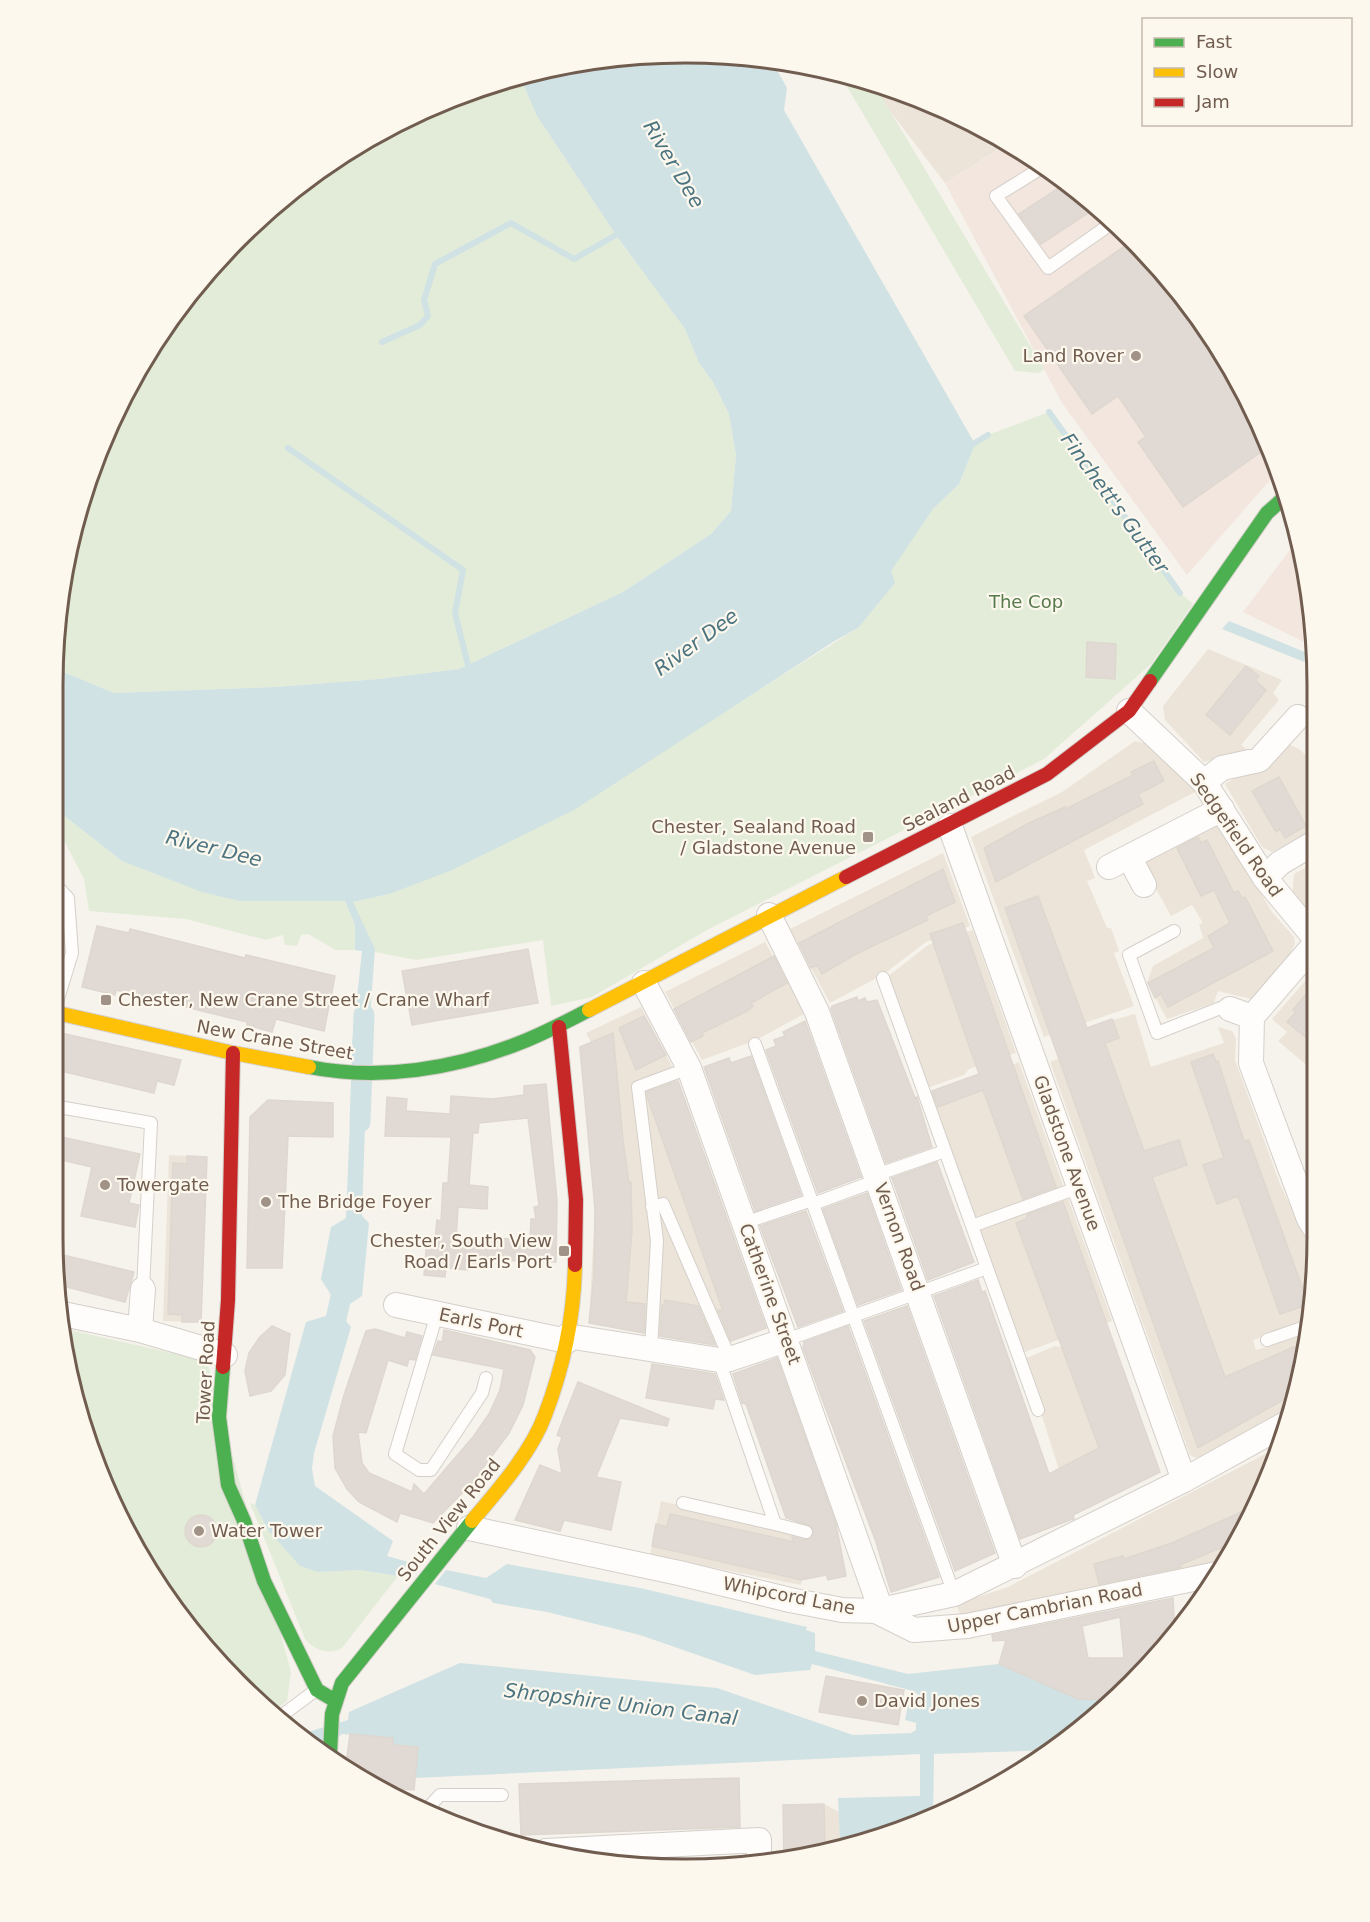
<svg xmlns="http://www.w3.org/2000/svg" width="1370" height="1922" viewBox="0 0 1370 1922" font-family="'DejaVu Sans',sans-serif">
<rect width="100%" height="100%" fill="#f6f3ec"/>
<!-- residential -->
<path fill="#ece4d9" d="M 867,81 L 965,118 L 1007,144 L 945,183 Z
M 1208,649 L 1282,680 L 1273,693 L 1279,700 L 1241,745 L 1249,751 L 1204,762 L 1165,720 L 1163,706 Z
M 1135,741 L 1150,744 L 1197,791 L 1084,850 L 1095,878 L 1087,881 L 1107,928 L 1111,928 L 1119,951 L 1114,953 L 1134,1006 L 1044,1037 L 971,837 L 1062,792 Z
M 1290,745 L 1299,749 L 1310,759 L 1313,755 L 1313,829 L 1272,852 L 1262,847 L 1225,784 Z
M 1217,820 L 1272,912 L 1294,937 L 1295,943 L 1289,956 L 1251,999 L 1218,991 L 1214,1003 L 1167,1019 L 1147,983 L 1153,966 L 1203,938 L 1199,924 L 1203,923 L 1192,905 L 1171,916 L 1144,867 L 1148,854 Z
M 943,853 L 970,926 L 926,942 L 884,974 L 830,1003 L 790,929 Z
M 1314,863 L 1314,920 L 1292,898 L 1294,874 Z
M 973,930 L 1016,1053 L 969,1069 L 964,1075 L 927,1088 L 887,977 L 928,945 Z
M 765,942 L 806,1013 L 756,1040 L 702,1060 L 665,992 Z
M 1314,971 L 1315,1072 L 1278,1041 L 1287,1032 L 1272,1019 Z
M 641,1007 L 674,1070 L 635,1085 L 653,1241 L 647,1332 L 589,1323 L 595,1209 L 579,1048 L 591,1042 L 586,1033 Z
M 1135,1014 L 1151,1067 L 1224,1043 L 1218,1027 L 1232,1031 L 1236,1038 L 1235,1060 L 1280,1184 L 1316,1261 L 1316,1278 L 1309,1321 L 1253,1340 L 1256,1350 L 1307,1334 L 1294,1406 L 1212,1453 L 1196,1458 L 1190,1455 L 1050,1062 L 1060,1058 L 1098,1024 Z
M 1019,1062 L 1064,1188 L 974,1221 L 930,1093 L 966,1079 L 972,1081 Z
M 675,1077 L 767,1328 L 727,1343 L 665,1201 L 654,1204 L 641,1089 Z
M 169,1155 L 207,1157 L 201,1322 L 163,1321 Z
M 1068,1198 L 1112,1321 L 1022,1353 L 978,1228 Z
M 655,1209 L 662,1209 L 719,1344 L 655,1334 Z
M 1083,1340 L 1139,1415 L 1160,1472 L 1140,1481 L 1059,1470 L 1024,1359 L 1055,1346 L 1061,1347 Z
M 1279,1447 L 1252,1517 L 1223,1564 L 961,1616 L 956,1604 L 1008,1587 Z
M 661,1501 L 808,1534 L 801,1585 L 650,1555 Z
M 824,1804 L 839,1812 L 840,1845 L 784,1860 L 783,1805 Z"/>
<!-- commercial -->
<path fill="#f2e6de" d="M 1008,144 L 1070,183 L 1161,268 L 1252,406 L 1277,472 L 1187,575 L 1062,403 L 945,183 Z
M 1299,538 L 1312,602 L 1312,646 L 1243,612 Z"/>
<!-- green -->
<path fill="#e2ecd8" d="M 839,73 L 874,84 L 1044,369 L 1039,373 L 1015,371 Z
M 520,77 L 537,116 L 616,235 L 685,329 L 699,363 L 713,382 L 729,414 L 736,455 L 731,511 L 711,534 L 623,592 L 459,669 L 379,679 L 275,687 L 114,693 L 54,668 C 58,633 57,595 65,560 C 73,526 88,475 101,443 C 171,271 339,119 520,77 Z
M 1049,412 L 1180,593 L 1193,604 L 1151,664 L 1044,759 L 707,930 L 592,997 L 551,1006 L 543,940 L 416,960 L 375,952 L 352,902 L 389,894 L 695,730 L 858,628 L 890,571 L 933,509 L 959,484 L 975,444 L 988,435 Z
M 53,802 L 67,818 L 122,861 L 239,901 L 345,901 L 355,925 L 355,950 L 336,950 L 308,934 L 301,935 L 297,946 L 285,945 L 283,935 L 266,940 L 186,919 L 89,911 L 84,879 L 53,819 Z
M 65,1329 L 207,1361 L 291,1672 L 287,1701 L 270,1714 L 159,1588 L 101,1479 L 74,1401 Z
M 250,1503 L 255,1505 L 268,1530 L 318,1572 L 360,1570 L 398,1576 L 341,1649 C 325,1654 316,1651 305,1639 Z"/>
<!-- water -->
<path fill="#d0e2e4" d="M 727,54 L 772,61 L 787,88 L 784,110 L 975,444 L 959,484 L 933,509 L 891,571 L 895,583 L 858,628 L 833,642 L 574,810 L 450,871 L 389,894 L 353,902 L 375,949 L 368,1044 L 352,1044 L 362,951 L 355,950 L 355,925 L 345,901 L 239,901 L 202,892 L 122,861 L 67,818 L 53,802 L 54,668 L 114,693 L 275,687 L 379,679 L 459,669 L 623,592 L 711,534 L 731,511 L 736,455 L 729,414 L 713,382 L 699,363 L 685,329 L 616,235 L 537,116 L 520,77 L 603,58 Z
M 1229,621 L 1312,655 L 1312,665 L 1222,629 Z
M 366,1094 L 362,1216 L 369,1223 L 362,1296 L 348,1305 L 334,1300 L 321,1279 L 331,1227 L 346,1218 L 351,1095 Z
M 331,1311 L 346,1316 L 346,1321 L 351,1327 L 314,1453 L 312,1469 L 315,1486 L 393,1541 L 387,1556 L 412,1563 L 398,1576 L 360,1570 L 318,1572 L 300,1566 L 268,1530 L 255,1505 L 306,1322 L 329,1315 Z
M 507,1564 L 640,1588 L 807,1627 L 806,1630 L 815,1633 L 815,1651 L 908,1674 L 999,1664 L 1078,1699 L 1114,1700 L 1102,1713 L 1053,1750 L 934,1754 L 933,1818 L 840,1845 L 838,1798 L 920,1796 L 920,1754 L 415,1778 L 418,1747 L 393,1745 L 393,1738 L 342,1734 L 325,1751 L 301,1734 L 348,1720 L 349,1712 L 460,1663 L 717,1688 L 853,1735 L 911,1733 L 916,1730 L 916,1723 L 905,1720 L 908,1705 L 914,1705 L 919,1699 L 919,1695 L 913,1691 L 812,1664 L 810,1670 L 755,1675 L 640,1635 L 547,1612 L 493,1603 L 490,1599 L 435,1584 L 446,1570 L 486,1578 Z"/>
<g fill="none" stroke-linecap="round" stroke-linejoin="round">
<!-- stream -->
<path stroke="#d0e2e4" stroke-width="6" d="M 382,342 L 420,325 L 428,316 L 424,300 L 435,264 L 511,223 L 574,259 L 616,235
M 1049,412 L 1180,593
M 968,447 L 988,435
M 288,448 L 463,570 L 455,613 L 468,665"/>
<!-- canal -->
<path stroke="#d0e2e4" stroke-width="21" d="M 360,1122 L 364,1015
M 331,1341 L 346,1275"/>
</g>
<!-- building -->
<path fill="#e1dad4" stroke="#ded7cf" stroke-width="1.5" fill-rule="evenodd" d="M 1068,182 L 1096,208 L 1041,244 L 1019,214 Z
M 1132,241 L 1161,268 L 1252,406 L 1268,447 L 1183,507 L 1138,442 L 1146,437 L 1118,396 L 1092,414 L 1024,316 Z
M 1087,642 L 1116,644 L 1115,679 L 1086,677 Z
M 1246,666 L 1259,676 L 1255,680 L 1266,690 L 1230,735 L 1206,715 Z
M 1154,761 L 1164,781 L 1138,794 L 1143,804 L 996,882 L 984,848 L 1027,824 L 1065,807 L 1066,809 L 1133,775 L 1131,772 Z
M 1279,777 L 1306,826 L 1285,838 L 1280,829 L 1276,832 L 1252,791 Z
M 1198,837 L 1201,843 L 1207,840 L 1234,893 L 1238,891 L 1242,898 L 1245,897 L 1273,951 L 1168,1007 L 1161,994 L 1155,998 L 1148,983 L 1214,948 L 1208,936 L 1230,923 L 1214,890 L 1201,896 L 1177,848 Z
M 943,869 L 955,902 L 926,916 L 928,920 L 858,953 L 822,974 L 817,965 L 811,968 L 799,943 Z
M 1038,896 L 1087,1028 L 1112,1019 L 1119,1038 L 1105,1043 L 1144,1151 L 1179,1140 L 1187,1165 L 1152,1177 L 1225,1377 L 1296,1346 L 1302,1361 L 1297,1392 L 1198,1448 L 1005,908 Z
M 963,923 L 1056,1187 L 1023,1199 L 983,1090 L 938,1107 L 932,1091 L 979,1074 L 930,934 Z
M 97,926 L 129,933 L 130,929 L 245,958 L 246,955 L 335,976 L 324,1031 L 276,1019 L 272,1032 L 247,1025 L 247,1022 L 116,990 L 115,995 L 82,987 Z
M 528,949 L 538,1003 L 412,1025 L 402,971 Z
M 774,956 L 787,983 L 751,1003 L 753,1006 L 747,1011 L 702,1033 L 703,1036 L 691,1042 L 674,1009 Z
M 1314,984 L 1315,1045 L 1287,1022 L 1296,1012 L 1293,1010 Z
M 857,997 L 858,1001 L 865,998 L 867,1002 L 877,1000 L 915,1098 L 917,1097 L 932,1147 L 886,1163 L 831,1009 L 832,1006 Z
M 644,1016 L 666,1055 L 636,1070 L 619,1028 Z
M 805,1021 L 861,1177 L 818,1193 L 766,1050 L 776,1046 L 774,1040 L 785,1036 L 783,1032 Z
M 52,1031 L 181,1060 L 174,1085 L 157,1081 L 154,1093 L 52,1069 Z
M 613,1033 L 623,1140 L 629,1183 L 631,1182 L 632,1231 L 626,1302 L 645,1304 L 644,1333 L 589,1323 L 594,1275 L 595,1209 L 580,1047 Z
M 1213,1054 L 1216,1062 L 1218,1061 L 1244,1141 L 1249,1140 L 1305,1295 L 1301,1297 L 1304,1306 L 1280,1314 L 1238,1196 L 1217,1204 L 1203,1165 L 1224,1158 L 1191,1062 Z
M 751,1056 L 801,1195 L 755,1211 L 704,1067 L 729,1058 L 731,1063 Z
M 678,1081 L 766,1328 L 731,1341 L 718,1310 L 723,1311 L 647,1096 L 647,1092 Z
M 546,1084 L 557,1201 L 556,1262 L 494,1260 L 493,1265 L 469,1264 L 468,1270 L 446,1268 L 445,1277 L 424,1275 L 427,1239 L 435,1239 L 437,1220 L 441,1221 L 443,1183 L 448,1183 L 451,1137 L 385,1136 L 387,1097 L 407,1099 L 406,1111 L 450,1114 L 451,1096 L 492,1099 L 524,1095 L 524,1086 ZM 528,1118 L 539,1206 L 534,1207 L 536,1219 L 531,1219 L 530,1240 L 494,1238 L 494,1242 L 456,1242 L 458,1207 L 487,1209 L 488,1187 L 469,1185 L 473,1133 L 478,1133 L 479,1123 Z
M 268,1100 L 333,1103 L 333,1137 L 288,1136 L 282,1268 L 247,1268 L 250,1117 Z
M 52,1135 L 140,1154 L 129,1203 L 139,1205 L 135,1227 L 81,1216 L 92,1167 L 52,1158 Z
M 187,1156 L 207,1157 L 201,1322 L 182,1322 L 182,1315 L 168,1314 L 173,1163 L 187,1164 Z
M 937,1162 L 974,1262 L 928,1280 L 892,1178 Z
M 867,1193 L 901,1290 L 858,1305 L 823,1209 Z
M 1063,1202 L 1160,1472 L 1073,1515 L 1074,1519 L 1070,1520 L 1020,1539 L 934,1296 L 978,1280 L 982,1292 L 985,1291 L 1049,1474 L 1099,1448 L 1016,1223 L 1026,1219 L 1028,1214 Z
M 806,1211 L 843,1311 L 798,1327 L 760,1226 Z
M 55,1253 L 134,1272 L 125,1302 L 59,1285 Z
M 665,1300 L 698,1306 L 715,1345 L 660,1336 L 662,1305 L 664,1305 Z
M 907,1306 L 995,1553 L 955,1571 L 864,1321 Z
M 272,1326 L 290,1334 L 285,1375 L 271,1391 L 250,1396 L 245,1371 L 249,1353 L 259,1338 Z
M 848,1326 L 939,1577 L 891,1592 L 876,1542 L 803,1348 L 804,1342 Z
M 375,1329 L 405,1338 L 407,1332 L 422,1336 L 415,1360 L 409,1359 L 407,1366 L 388,1360 L 366,1433 L 358,1432 L 362,1463 L 369,1473 L 412,1492 L 414,1484 L 424,1494 L 473,1437 L 489,1414 L 500,1390 L 504,1369 L 433,1355 L 438,1341 L 442,1342 L 444,1330 L 530,1350 L 535,1357 L 523,1405 L 509,1433 L 471,1484 L 433,1523 L 400,1513 L 397,1522 L 359,1502 L 347,1489 L 335,1468 L 333,1436 L 344,1395 L 366,1331 Z
M 777,1358 L 836,1524 L 846,1576 L 828,1580 L 826,1575 L 801,1580 L 652,1546 L 656,1524 L 667,1527 L 670,1514 L 794,1542 L 792,1537 L 805,1540 L 812,1537 L 814,1530 L 811,1526 L 786,1518 L 750,1415 L 746,1404 L 742,1403 L 733,1374 Z
M 652,1364 L 715,1374 L 724,1400 L 715,1399 L 713,1409 L 646,1398 Z
M 578,1382 L 669,1419 L 667,1426 L 620,1418 L 596,1477 L 621,1482 L 611,1530 L 564,1520 L 560,1531 L 515,1520 L 540,1465 L 562,1474 L 558,1449 L 562,1437 L 557,1435 Z
M 1257,1505 L 1237,1541 L 1180,1565 L 1181,1567 L 1099,1584 L 1094,1564 L 1123,1556 L 1124,1559 L 1172,1543 Z
M185 1531a16 16 0 1 1 32 0a16 16 0 1 1-32 0Z
M 1173,1598 L 1175,1635 L 1114,1700 L 1078,1699 L 999,1664 L 1006,1640 L 993,1641 L 992,1635 ZM 1120,1617 L 1124,1658 L 1088,1658 L 1082,1626 Z
M 826,1676 L 904,1690 L 898,1725 L 819,1712 Z
M 350,1734 L 393,1738 L 393,1745 L 418,1747 L 414,1790 L 379,1787 L 346,1764 Z
M 739,1778 L 740,1827 L 521,1835 L 519,1784 Z
M 824,1804 L 825,1849 L 784,1860 L 783,1805 Z"/>
<g fill="none" stroke-linecap="round" stroke-linejoin="round">
<defs>
<path id="lane" d="M 1043,167 L 996,196 L 1048,268 L 1112,223
M 53,882 L 68,898 L 72,953 L 54,1012
M 53,919 L 70,925
M 1174,931 L 1129,955 L 1157,1033 L 1223,1007 L 1230,1009
M 883,978 L 1038,1410
M 755,1044 L 954,1594
M 59,1107 L 151,1123 L 143,1289
M 876,1175 L 945,1151
M 813,1204 L 878,1180
M 652,1207 L 663,1204 L 730,1359
M 744,1223 L 812,1200
M 972,1226 L 1080,1187
M 437,1314 L 395,1454 L 419,1470 L 431,1470 L 482,1393 L 486,1378
M 786,1340 L 987,1268
M 1267,1340 L 1308,1326
M 651,1350 L 657,1241 L 638,1087 L 689,1068
M 683,1503 L 775,1524 L 719,1360
M 775,1524 L 806,1532
M 277,1719 L 316,1690
M 430,1814 L 430,1806 L 440,1795 L 502,1795"/>
<path id="street" d="M 1129,711 L 1204,782 L 1265,878 L 1314,937
M 1204,782 L 1222,768 L 1259,760 L 1298,717
M 950,826 L 1184,1480
M 1129,857 L 1144,885
M 1109,867 L 1222,809
M 1265,878 L 1280,863 L 1314,843
M 769,915 L 817,1012 L 1015,1566
M 1314,945 L 1252,1017 L 1251,1063 L 1309,1219 L 1316,1230
M 644,983 L 689,1068 L 881,1610
M 1230,1009 L 1252,1017
M 396,1305 L 567,1341
M 63,1314 L 140,1330 L 225,1355
M 140,1330 L 143,1289
M 567,1336 L 719,1360 L 730,1359 L 786,1340
M 469,1528 L 679,1573 L 790,1600 L 842,1610 L 876,1611 L 954,1594 L 1184,1480 L 1287,1423
M 876,1611 L 914,1630 L 967,1626 L 1217,1574
M 546,1851 L 759,1840 L 759,1864"/>
<path id="fast" d="M 1150,681 L 1267,513 L 1286,496
M 309,1067 C 380,1081 455,1069 522,1042 C 545,1033 567,1021 589,1010
M 223,1367 L 219,1417 L 228,1485 L 244,1521 L 264,1581 L 314,1684 L 317,1690 L 334,1700
M 330,1754 L 332,1714 L 342,1683 L 472,1521"/>
<path id="slow" d="M 589,1010 L 846,877
M 53,1012 L 233,1053 L 309,1067
M 472,1521 C 498,1490 531,1453 545,1415 C 563,1368 574,1315 575,1265"/>
<path id="jam" d="M 846,877 L 1047,774 L 1129,711 L 1150,681
M 559,1027 L 576,1200 L 575,1265
M 223,1367 L 228,1300 L 233,1053"/>
</defs>
<!-- lane casing -->
<use href="#lane" stroke="#d4cfc9" stroke-width="14"/>
<!-- street casing -->
<use href="#street" stroke="#d4cfc9" stroke-width="26"/>
<!-- fast casing -->
<use href="#fast" stroke="#d4cfc9" stroke-width="16"/>
<!-- slow casing -->
<use href="#slow" stroke="#d4cfc9" stroke-width="16"/>
<!-- jam casing -->
<use href="#jam" stroke="#d4cfc9" stroke-width="16"/>
<!-- lane -->
<use href="#lane" stroke="#fefdfc" stroke-width="12"/>
<!-- street -->
<use href="#street" stroke="#fefdfc" stroke-width="24"/>
<!-- fast -->
<use href="#fast" stroke="#4caf50" stroke-width="14"/>
<!-- slow -->
<use href="#slow" stroke="#ffc107" stroke-width="14"/>
<!-- jam -->
<use href="#jam" stroke="#c62828" stroke-width="14"/>
</g>
<!-- markers -->
<g fill="#a09286" stroke="#fdf8ee" stroke-width="2">
<circle cx="1136" cy="356" r="6"/>
<rect x="862" y="831" width="12" height="12" rx="3"/>
<rect x="100" y="994" width="12" height="12" rx="3"/>
<circle cx="105" cy="1185" r="6"/>
<circle cx="266" cy="1202" r="6"/>
<rect x="558" y="1245" width="12" height="12" rx="3"/>
<circle cx="199" cy="1531" r="6"/>
<circle cx="862" cy="1701" r="6"/>
</g>
<g text-anchor="middle" stroke-width="4.5" stroke-linejoin="round" paint-order="stroke">
<!-- poi labels -->
<g font-size="18" fill="#715d4f" stroke="#fdf8ee" text-anchor="start">
<text x="1124" y="362" text-anchor="end">Land Rover</text>
<text x="856" y="833" text-anchor="end">Chester, Sealand Road<tspan x="856" dy="21">/ Gladstone Avenue</tspan></text>
<text x="118" y="1006">Chester, New Crane Street / Crane Wharf</text>
<text x="117" y="1191">Towergate</text>
<text x="278" y="1208">The Bridge Foyer</text>
<text x="552" y="1247" text-anchor="end">Chester, South View<tspan x="552" dy="21">Road / Earls Port</tspan></text>
<text x="211" y="1537">Water Tower</text>
<text x="874" y="1707">David Jones</text>
</g>
<!-- park labels -->
<g font-size="18" fill="#567a4c" stroke="#fdf8ee">
<text x="1026" y="608">The Cop</text>
</g>
<!-- street labels -->
<g font-size="18" fill="#715d4f" stroke="#fdf8ee">
<text transform="translate(959 799) rotate(-27)" y="6">Sealand Road</text>
<text transform="translate(1236 835) rotate(55)" y="6">Sedgefield Road</text>
<text transform="translate(275 1040) rotate(10)" y="6">New Crane Street</text>
<text transform="translate(1067 1153) rotate(70)" y="6">Gladstone Avenue</text>
<text transform="translate(899 1237) rotate(70)" y="6">Vernon Road</text>
<text transform="translate(770 1294) rotate(70)" y="6">Catherine Street</text>
<text transform="translate(481 1323) rotate(12)" y="6">Earls Port</text>
<text transform="translate(206 1372) rotate(-87)" y="6">Tower Road</text>
<text transform="translate(449 1520) rotate(-51)" y="6">South View Road</text>
<text transform="translate(789 1596) rotate(11)" y="6">Whipcord Lane</text>
<text transform="translate(1045 1608) rotate(-11)" y="6">Upper Cambrian Road</text>
</g>
<!-- water labels -->
<g font-size="20" font-style="italic" fill="#4c7481" stroke="#fdf8ee">
<text transform="translate(674 164) rotate(59)" y="7">River Dee</text>
<text transform="translate(1115 503) rotate(54)" y="7">Finchett's Gutter</text>
<text transform="translate(696 642) rotate(-36)" y="7">River Dee</text>
<text transform="translate(214 848) rotate(14)" y="7">River Dee</text>
<text transform="translate(621 1704) rotate(7)" y="7">Shropshire Union Canal</text>
</g>
</g>
<!-- crop -->
<path d="M0 0H1370V1922H0ZM685 63H685A622 622 0 0 1 1307 685V1237A622 622 0 0 1 685 1859H685A622 622 0 0 1 63 1237V685A622 622 0 0 1 685 63Z" fill="#fdf8ee" fill-rule="evenodd"/>
<path fill="none" stroke="#715d4f" stroke-width="3" d="M685 63H685A622 622 0 0 1 1307 685V1237A622 622 0 0 1 685 1859H685A622 622 0 0 1 63 1237V685A622 622 0 0 1 685 63Z"/>
<!-- legend -->
<rect x="1142" y="18" width="210" height="108" fill="#fdf8ee" stroke="#c5baae" stroke-width="1.5"/>
<rect x="1154" y="38" width="30" height="9" fill="#4caf50" stroke="#c5baae" stroke-width="1.5"/>
<text x="1196" y="48" font-size="18" fill="#715d4f">Fast</text>
<rect x="1154" y="68" width="30" height="9" fill="#ffc107" stroke="#c5baae" stroke-width="1.5"/>
<text x="1196" y="78" font-size="18" fill="#715d4f">Slow</text>
<rect x="1154" y="98" width="30" height="9" fill="#c62828" stroke="#c5baae" stroke-width="1.5"/>
<text x="1196" y="108" font-size="18" fill="#715d4f">Jam</text>
</svg>
